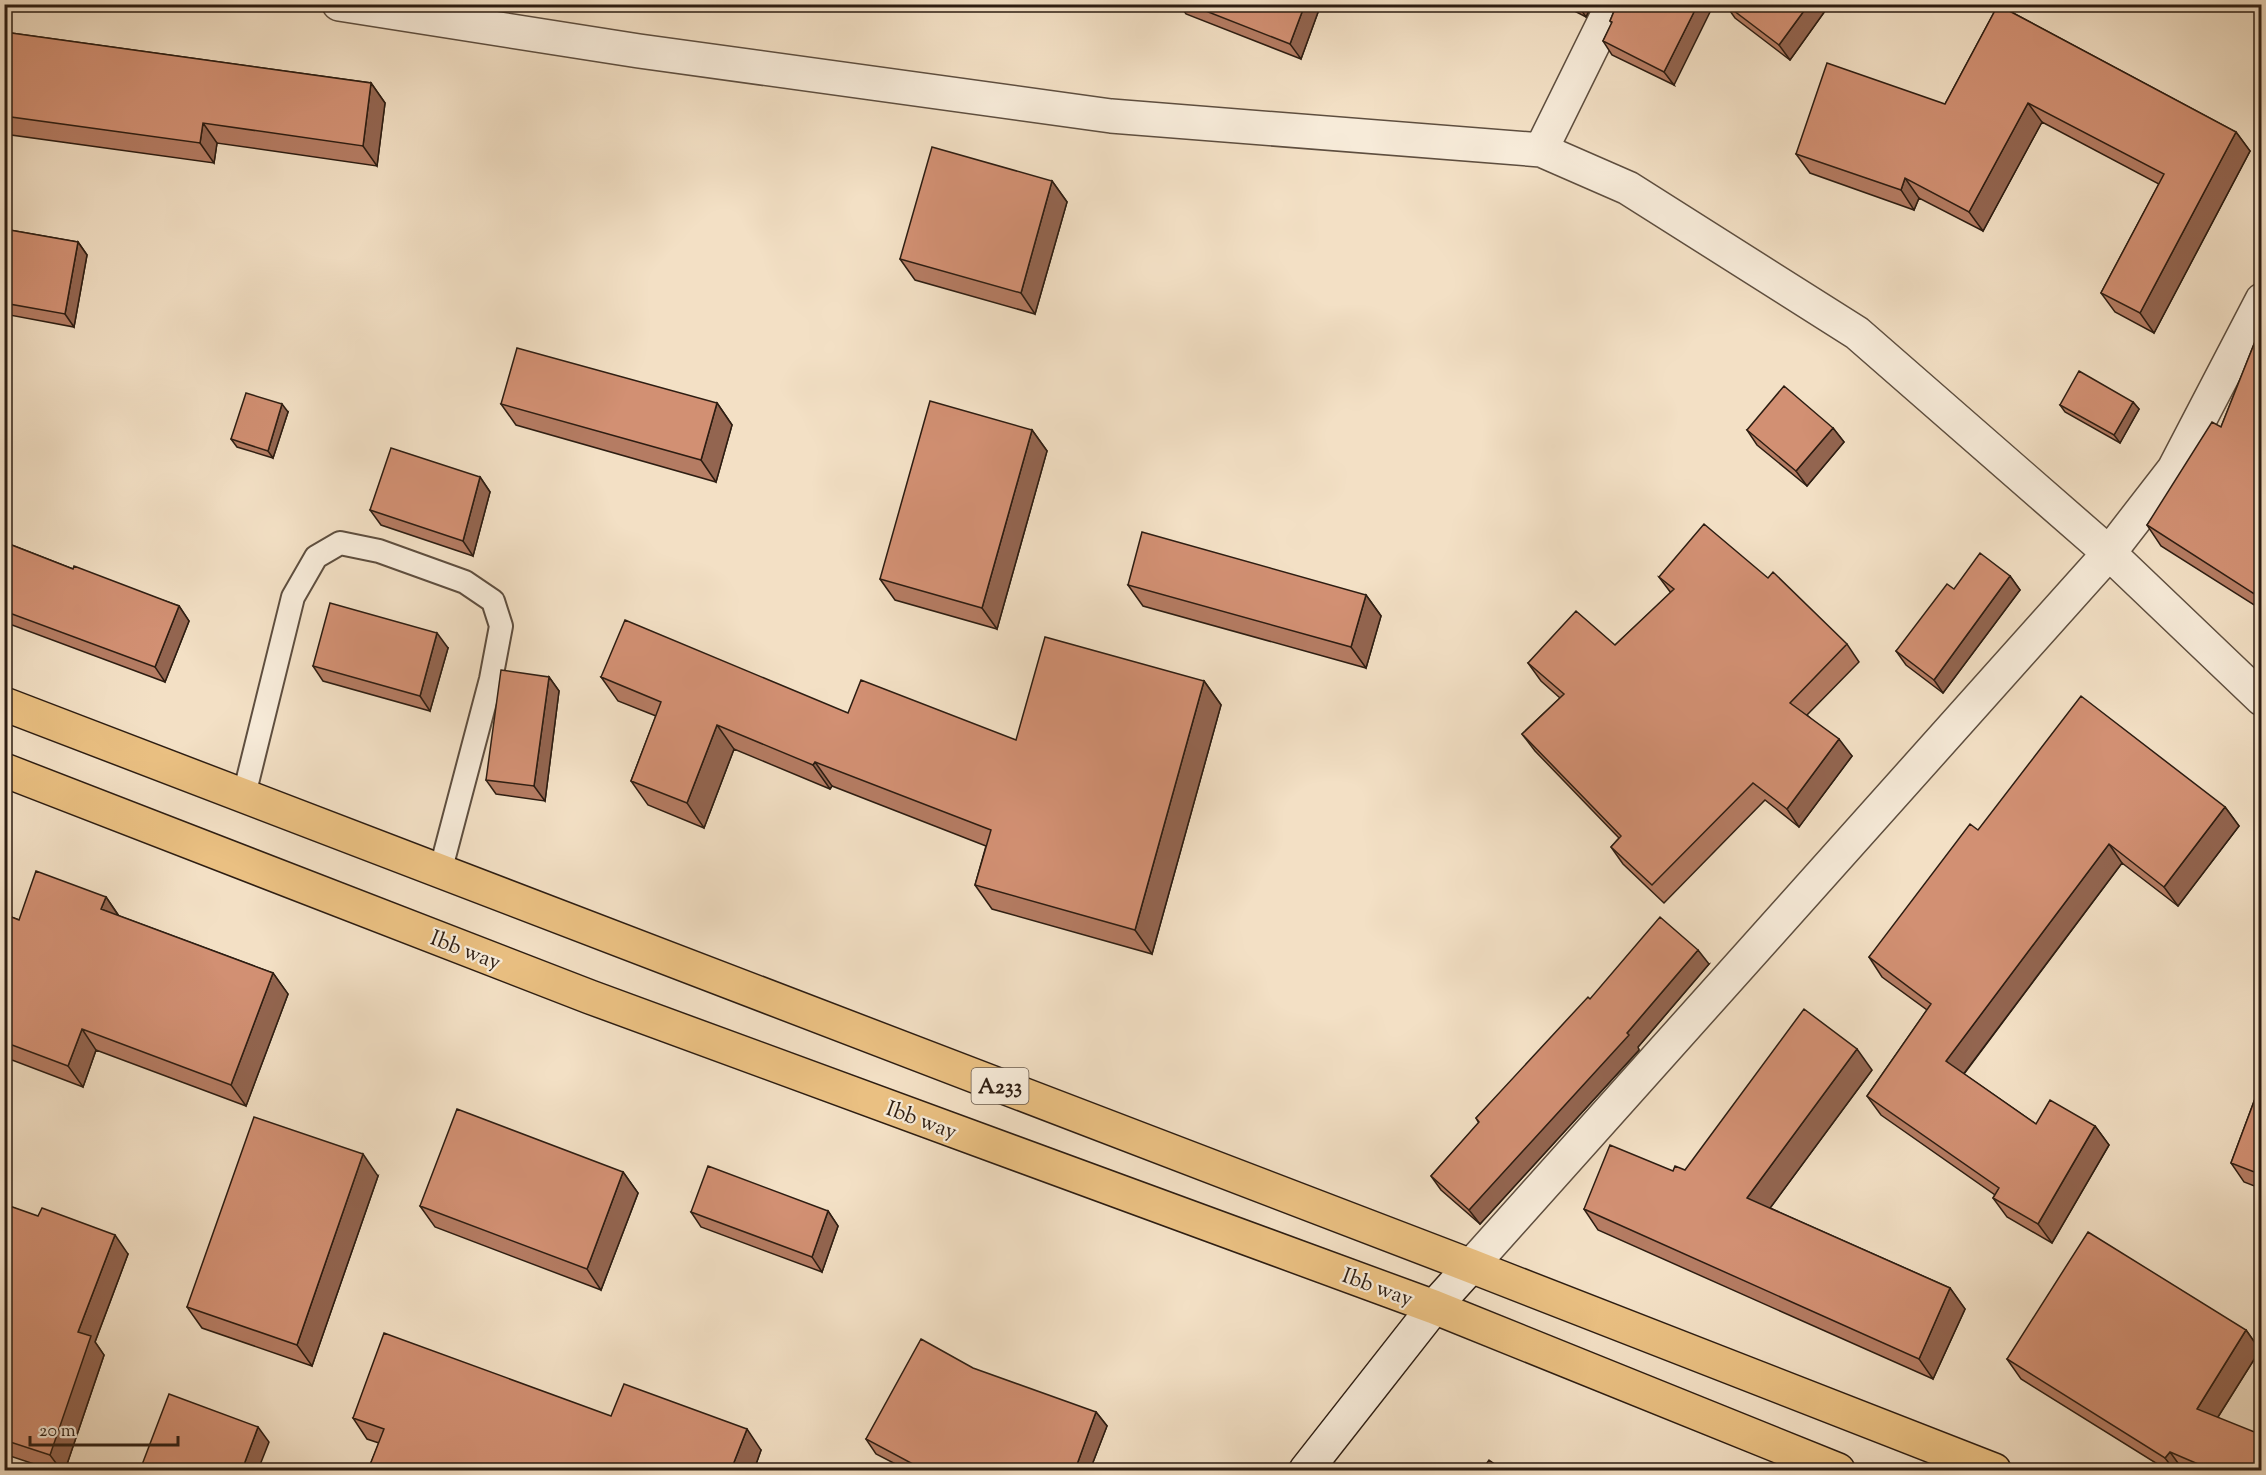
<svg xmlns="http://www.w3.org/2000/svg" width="2266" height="1475" viewBox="0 0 2266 1475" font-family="'Sorts Mill Goudy',serif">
<rect width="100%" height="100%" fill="#f3e0c5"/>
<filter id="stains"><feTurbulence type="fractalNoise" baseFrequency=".00333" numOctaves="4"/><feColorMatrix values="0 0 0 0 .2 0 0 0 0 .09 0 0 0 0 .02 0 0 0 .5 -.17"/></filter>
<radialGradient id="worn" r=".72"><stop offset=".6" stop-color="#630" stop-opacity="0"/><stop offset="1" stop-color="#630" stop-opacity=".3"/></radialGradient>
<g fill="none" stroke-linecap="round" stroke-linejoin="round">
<defs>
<path id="lane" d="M 244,795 L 293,597 L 316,557 L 340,543 L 379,551 L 465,582 L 493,601 L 501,626 L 491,679 L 440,872"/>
<path id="street" d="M 339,4 L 639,51 L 1111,116 L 1541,150 L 1628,188 L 1857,333 L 2109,553 L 2262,699
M 1541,150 L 1613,4
M 1471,1266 L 2109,553 L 2174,469 L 2262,300"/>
<path id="secondary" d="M 1306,1470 L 1434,1307 L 1471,1266"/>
<path id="highway" d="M 4,704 L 1471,1266 L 1994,1470
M 4,770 L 590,997 L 1434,1307 L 1838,1470"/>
</defs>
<!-- lane casing -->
<use href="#lane" stroke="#5e4e3f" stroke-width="26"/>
<!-- street casing -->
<use href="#street" stroke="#5e4e3f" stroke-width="36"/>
<!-- secondary casing -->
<use href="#secondary" stroke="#2d1d12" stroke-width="36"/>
<!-- highway casing -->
<use href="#highway" stroke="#2d1d12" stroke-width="36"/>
<!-- lane -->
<use href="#lane" stroke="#f7ebd9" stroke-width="22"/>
<!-- street -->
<use href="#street" stroke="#f7ebd9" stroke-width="33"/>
<!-- secondary -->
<use href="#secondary" stroke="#f7ebd9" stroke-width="33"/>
<!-- highway -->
<use href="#highway" stroke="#eac082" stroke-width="33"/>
</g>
<!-- wall -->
<path fill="#b57c63" stroke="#2d1d12" stroke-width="1.5" d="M 1179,4 L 1321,4 L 1301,59 L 1186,14 Z
M 1561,4 L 1592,4 L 1586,17 Z
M 1617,4 L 1674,85 L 1612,55 L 1603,41 L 1612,23 L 1610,21 Z
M 1725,4 L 1830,4 L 1790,60 L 1735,18 Z
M 1998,5 L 2236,132 L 2250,151 L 2154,333 L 2115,312 L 2101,293 L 2159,184 L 2042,122 L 1983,231 L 1919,198 L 1914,210 L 1810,173 L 1796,154 L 1945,104 Z
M 4,32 L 371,83 L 385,103 L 377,166 L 217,143 L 214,163 L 4,134 Z
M 1052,181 L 1067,202 L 1035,314 L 915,280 L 900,259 Z
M 4,229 L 78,242 L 87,255 L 74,327 L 4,314 Z
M 2262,324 L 2262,610 L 2161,546 L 2147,525 L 2221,427 Z
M 2133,402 L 2139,409 L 2120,443 L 2065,412 L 2060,405 Z
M 717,403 L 732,425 L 716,482 L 516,425 L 501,404 Z
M 288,412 L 273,458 L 237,447 L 231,439 Z
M 1833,428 L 1844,442 L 1807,486 L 1757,445 L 1747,430 Z
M 1032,430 L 1047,451 L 997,629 L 895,600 L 880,579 Z
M 480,477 L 490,492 L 473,556 L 381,525 L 370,510 Z
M 4,542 L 73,569 L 179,606 L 189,621 L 165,682 L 4,622 Z
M 2010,576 L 2020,590 L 1943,693 L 1906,665 L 1896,651 Z
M 1659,577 L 1847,644 L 1859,662 L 1807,715 L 1852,756 L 1799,827 L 1765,800 L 1664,903 L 1623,864 L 1611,847 L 1619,838 L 1535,751 L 1522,734 L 1560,698 L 1541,681 L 1528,663 L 1615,645 L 1671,593 Z
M 1128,585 L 1366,595 L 1381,616 L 1366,668 L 1143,606 Z
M 448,648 L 430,711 L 323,681 L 313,666 Z
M 549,677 L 559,691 L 545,801 L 496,794 L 486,780 Z
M 601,677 L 848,713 L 1016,740 L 1204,681 L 1221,705 L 1152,954 L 992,909 L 975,885 L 986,846 L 832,786 L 830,789 L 734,749 L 704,828 L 648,805 L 631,781 L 656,716 L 618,701 Z
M 2225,807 L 2239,826 L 2178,906 L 2122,863 L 1964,1074 L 2036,1124 L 2095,1126 L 2109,1145 L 2052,1243 L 2007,1217 L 1993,1198 L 1995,1195 L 1881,1115 L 1867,1096 L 1927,1010 L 1882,977 L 1869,957 L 1978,830 Z
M 106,897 L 119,916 L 273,973 L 288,994 L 246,1106 L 96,1050 L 83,1087 L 4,1057 L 4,914 L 19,920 Z
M 1709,964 L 1638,1047 L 1639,1050 L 1480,1224 L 1441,1190 L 1431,1176 L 1479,1123 L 1476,1118 L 1590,999 Z
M 1872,1070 L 1770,1208 L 1950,1288 L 1965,1309 L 1933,1379 L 1598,1230 L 1584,1209 L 1685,1170 Z
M 2262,1080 L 2262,1189 L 2244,1182 L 2231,1163 Z
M 623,1172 L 638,1193 L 601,1290 L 435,1227 L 420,1206 Z
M 378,1176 L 312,1366 L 202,1328 L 187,1307 Z
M 4,1204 L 128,1254 L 95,1342 L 104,1355 L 65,1470 L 52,1470 L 4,1454 Z
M 828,1211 L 838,1226 L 822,1272 L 701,1227 L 691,1212 Z
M 2246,1330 L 2260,1350 L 2218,1417 L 2262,1470 L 2167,1470 L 2021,1379 L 2007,1359 Z
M 1096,1412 L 1107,1426 L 1090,1470 L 907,1470 L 876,1454 L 866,1439 Z
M 611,1416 L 761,1450 L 754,1470 L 368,1470 L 379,1443 L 367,1439 L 353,1418 Z"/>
<!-- shaded-wall -->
<path fill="#936550" stroke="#2d1d12" stroke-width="1.5" d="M 1305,4 L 1321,4 L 1301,59 L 1290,44 Z
M 1577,4 L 1592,4 L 1586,17 Z
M 1698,4 L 1714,4 L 1674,85 L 1664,72 Z
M 1809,4 L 1830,4 L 1790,60 L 1779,45 Z
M 371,83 L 385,103 L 377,166 L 363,146 Z
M 2028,103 L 2042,122 L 1983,231 L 1969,212 Z
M 203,123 L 217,143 L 214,163 L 200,143 Z
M 2236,132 L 2250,151 L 2154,333 L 2140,313 Z
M 1905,178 L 1919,198 L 1914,210 L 1901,190 Z
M 1052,181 L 1067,202 L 1035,314 L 1021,293 Z
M 78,242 L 87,255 L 74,327 L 65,314 Z
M 2133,402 L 2139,409 L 2120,443 L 2114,435 Z
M 717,403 L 732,425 L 716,482 L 701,460 Z
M 282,404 L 288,412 L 273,458 L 268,451 Z
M 1833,428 L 1844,442 L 1807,486 L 1796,471 Z
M 1032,430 L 1047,451 L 997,629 L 982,608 Z
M 480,477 L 490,492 L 473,556 L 463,541 Z
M 2010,576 L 2020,590 L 1943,693 L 1934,680 Z
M 1366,595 L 1381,616 L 1366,668 L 1351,647 Z
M 179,606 L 189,621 L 165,682 L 155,667 Z
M 437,633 L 448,648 L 430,711 L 420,696 Z
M 549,677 L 559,691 L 545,801 L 534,786 Z
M 1204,681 L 1221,705 L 1152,954 L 1135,930 Z
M 717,725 L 734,749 L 704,828 L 687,803 Z
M 1839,739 L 1852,756 L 1799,827 L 1787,809 Z
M 815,762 L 832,786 L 830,789 L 813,765 Z
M 2225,807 L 2239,826 L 2178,906 L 2164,887 Z
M 2109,844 L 2122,863 L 1959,1080 L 1946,1061 Z
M 106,897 L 120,918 L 101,909 Z
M 1698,950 L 1709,964 L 1638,1047 L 1639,1050 L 1480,1224 L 1469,1210 L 1627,1033 Z
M 273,973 L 288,994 L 246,1106 L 231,1085 Z
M 82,1029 L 96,1050 L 83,1087 L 68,1066 Z
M 1857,1049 L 1872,1070 L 1762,1219 L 1747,1198 Z
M 2095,1126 L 2109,1145 L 2052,1243 L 2038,1224 Z
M 363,1154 L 378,1176 L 312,1366 L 297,1345 Z
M 623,1172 L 638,1193 L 601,1290 L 587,1269 Z
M 828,1211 L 838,1226 L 822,1272 L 812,1257 Z
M 115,1235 L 128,1254 L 95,1342 L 104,1355 L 65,1470 L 61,1470 L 50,1455 L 78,1332 Z
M 1950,1288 L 1965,1309 L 1933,1379 L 1919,1359 Z
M 2246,1330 L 2260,1350 L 2211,1428 L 2197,1409 Z
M 1096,1412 L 1107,1426 L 1090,1470 L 1075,1470 Z
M 258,1427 L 269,1442 L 258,1470 L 242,1470 Z
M 747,1429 L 761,1450 L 754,1470 L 731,1470 Z
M 2170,1452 L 2183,1470 L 2174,1470 L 2165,1458 Z"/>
<!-- building -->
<path fill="#d29073" stroke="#2d1d12" stroke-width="1.5" d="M 1188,4 L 1305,4 L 1290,44 Z
M 1617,4 L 1698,4 L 1664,72 L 1603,41 L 1612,22 L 1610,21 Z
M 1725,4 L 1809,4 L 1779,45 Z
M 1998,5 L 2236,132 L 2140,313 L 2101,293 L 2164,174 L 2028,103 L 1969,212 L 1905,178 L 1901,190 L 1796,154 L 1827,63 L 1945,104 Z
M 4,32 L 371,83 L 363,146 L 203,123 L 200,143 L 4,116 Z
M 932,147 L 1052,181 L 1021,293 L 900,259 Z
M 4,229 L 78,242 L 65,314 L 4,303 Z
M 2262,324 L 2262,599 L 2147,525 L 2212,422 L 2221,427 Z
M 517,348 L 717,403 L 701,460 L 501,404 Z
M 2079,371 L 2133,402 L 2114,435 L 2060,405 Z
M 1784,386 L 1833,428 L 1796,471 L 1747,430 Z
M 246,393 L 282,404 L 268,451 L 231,439 Z
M 930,401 L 1032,430 L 982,608 L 880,579 Z
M 391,448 L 480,477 L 463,541 L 370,510 Z
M 1704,524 L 1768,578 L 1773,572 L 1847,644 L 1790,703 L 1839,739 L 1787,809 L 1753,783 L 1652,885 L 1611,847 L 1621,836 L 1522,734 L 1564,694 L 1528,663 L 1576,611 L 1615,645 L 1674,589 L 1659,577 Z
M 1142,532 L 1366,595 L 1351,647 L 1128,585 Z
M 4,542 L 73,569 L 74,566 L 179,606 L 155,667 L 4,611 Z
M 1980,553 L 2010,576 L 1934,680 L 1896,651 L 1947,584 L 1954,589 Z
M 330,603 L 437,633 L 420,696 L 313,666 Z
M 625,620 L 848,713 L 861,680 L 1016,740 L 1045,637 L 1204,681 L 1135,930 L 975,885 L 991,830 L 815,762 L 813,765 L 717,725 L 687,803 L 631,781 L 661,702 L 601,677 Z
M 501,670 L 549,677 L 534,786 L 486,780 Z
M 2081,696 L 2225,807 L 2164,887 L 2109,844 L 1946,1061 L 2036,1124 L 2050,1100 L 2095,1126 L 2038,1224 L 1993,1198 L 1999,1188 L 1867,1096 L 1931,1004 L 1869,957 L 1970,824 L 1978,830 Z
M 36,871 L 106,897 L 101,909 L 273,973 L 231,1085 L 82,1029 L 68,1066 L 4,1042 L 4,914 L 19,920 Z
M 1660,917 L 1698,950 L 1627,1033 L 1629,1035 L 1469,1210 L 1431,1176 L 1479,1122 L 1476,1118 L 1588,997 L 1590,999 Z
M 1804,1009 L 1857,1049 L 1747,1198 L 1950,1288 L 1919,1359 L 1584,1209 L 1610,1145 L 1673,1171 L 1675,1166 L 1685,1170 Z
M 2262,1080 L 2262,1175 L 2231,1163 Z
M 457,1109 L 623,1172 L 587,1269 L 420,1206 Z
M 254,1117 L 363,1154 L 297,1345 L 187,1307 Z
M 708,1166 L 828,1211 L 812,1257 L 691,1212 Z
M 4,1204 L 38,1216 L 42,1208 L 115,1235 L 78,1332 L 91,1336 L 50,1455 L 4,1440 Z
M 2088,1232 L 2246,1330 L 2197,1409 L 2262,1435 L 2262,1470 L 2212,1470 L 2170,1452 L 2165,1458 L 2007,1359 Z
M 384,1333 L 611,1416 L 624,1384 L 747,1429 L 731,1470 L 368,1470 L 384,1429 L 353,1418 Z
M 921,1339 L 973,1368 L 1096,1412 L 1075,1470 L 924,1470 L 866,1439 Z
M 169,1394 L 258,1427 L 242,1470 L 140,1470 Z
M 1489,1460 L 1503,1470 L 1482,1470 Z"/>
<g text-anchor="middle" stroke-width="4.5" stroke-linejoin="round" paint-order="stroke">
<!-- shield labels -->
<rect fill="#f7ebd9" stroke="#6a5b4e" stroke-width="1.5" x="971.5" y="1068" width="57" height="36" rx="4.5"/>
<g font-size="21" font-weight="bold" fill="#2d1d12">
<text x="1000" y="1093">A233</text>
</g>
<!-- street labels -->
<g font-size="22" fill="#2d1d12" stroke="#f7ebd9">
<text transform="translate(466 949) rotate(21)" y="8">Ibb way</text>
<text transform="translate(922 1119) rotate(20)" y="8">Ibb way</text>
<text transform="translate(1378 1286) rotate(20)" y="8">Ibb way</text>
</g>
</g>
<!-- margin -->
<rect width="2266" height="1475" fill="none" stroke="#f3e0c5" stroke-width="24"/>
<rect x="6" y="6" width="2254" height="1463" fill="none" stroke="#2d1d12" stroke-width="3"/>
<rect x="12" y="12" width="2242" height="1451" fill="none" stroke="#2d1d12" stroke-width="1.5"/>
<!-- scale -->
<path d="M30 1436v9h148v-9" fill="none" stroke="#2d1d12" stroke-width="3"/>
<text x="39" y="1436" font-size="18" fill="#2d1d12" stroke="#f7ebd9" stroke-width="4.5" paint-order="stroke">20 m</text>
<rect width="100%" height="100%" filter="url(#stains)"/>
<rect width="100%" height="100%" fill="url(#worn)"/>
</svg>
